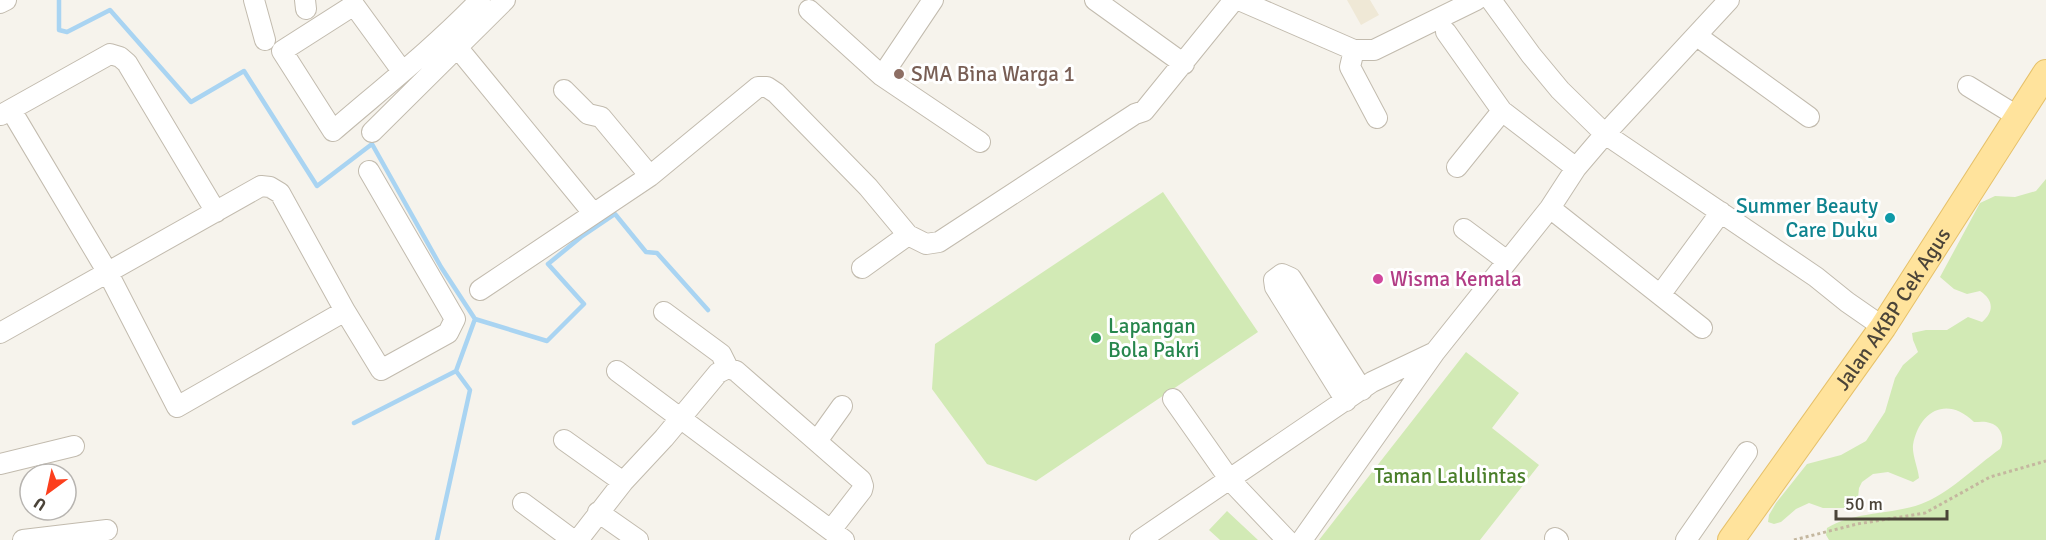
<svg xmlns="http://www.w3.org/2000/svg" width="2046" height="540" viewBox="0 0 2046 540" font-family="Signika,sans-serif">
<rect width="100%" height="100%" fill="#f6f3ec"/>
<!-- education -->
<path fill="#efe8d6" d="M 1347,0 L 1370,0 L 1379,15 L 1361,25 Z"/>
<!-- green -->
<path fill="#d2eab5" d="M 2046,179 L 2046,540 L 1829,540 L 1826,535 L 1827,528 C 1855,511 1891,515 1921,504 C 1947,495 1976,466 2000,449 C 2005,440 2002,426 1990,423 C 1985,421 1979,422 1974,422 C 1947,395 1919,411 1913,445 C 1912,455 1918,468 1919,478 L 1913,482 L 1888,472 L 1873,474 L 1862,482 L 1859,488 L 1857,508 L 1823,508 L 1809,503 L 1796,509 L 1781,522 L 1774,524 L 1768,522 L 1769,515 L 1776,503 L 1807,464 L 1841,455 L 1866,441 L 1885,412 L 1895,378 L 1903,365 L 1918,352 L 1913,340 L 1912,333 L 1926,330 L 1947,330 L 1968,317 L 1982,322 C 1994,312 1994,300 1980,291 L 1967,294 L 1954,289 L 1940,277 L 1980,203 L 1995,196 L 2015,197 L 2036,191 Z
M 1163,192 L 1258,332 L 1036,481 L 987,464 L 932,389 L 935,344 Z
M 1466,352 L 1519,393 L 1492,428 L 1539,465 L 1480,540 L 1319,540 Z
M 1227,511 L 1258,540 L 1220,540 L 1209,530 Z"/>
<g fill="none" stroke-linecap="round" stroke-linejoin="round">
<!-- stream -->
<path stroke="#a9d4f2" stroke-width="4.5" d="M 59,0 L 59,30 L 67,32 L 110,10 L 191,102 L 244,71 L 317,186 L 372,144 L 441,267 L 475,319 L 456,371 L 470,390 L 437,540
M 475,319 L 547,341 L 584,304 L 548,264 L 581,237 L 615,214 L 646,252 L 657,253 L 708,310
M 354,423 L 456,371"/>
<defs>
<path id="minor" d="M 254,0 L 265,40
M 305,0 L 306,9
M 1095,0 L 1184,64
M 1239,0 L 1354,50 L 1374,50 L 1476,0
M 1491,0 L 1531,55 L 1560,90 L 1605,134 L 1816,277 L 1847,302 L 1883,327
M 0,3 L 6,0
M 809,10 L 882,76 L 933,0
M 1446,32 L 1502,111 L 1576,168
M 1697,36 L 1809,117
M 457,47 L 593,213
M 1354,50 L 1350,67 L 1377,118
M 402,71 L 354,5 L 282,51 L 333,131 C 383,88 435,47 480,0
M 882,76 L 980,142
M 1968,86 L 2017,116
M 564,90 L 588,114 L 601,117 L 650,176
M 11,110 L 108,273 L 177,407 L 345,311 L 381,370 L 448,333 L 455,319 L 369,171
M 1,115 L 110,54 L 120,57 L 127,63 L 216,212
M 372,132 L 505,0
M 1457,167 L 1502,111
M 1550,208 L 1702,328
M 1464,229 L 1507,261
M 862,268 L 908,235
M 480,290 L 650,176 L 758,87 L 767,87 L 776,93 L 868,187 L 908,235 L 926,244 L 939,242 L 1135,114 L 1144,111 L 1234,0
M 1660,295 L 1721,212
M 664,312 L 721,354 L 728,368
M 0,333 L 261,186 L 270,187 L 280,193 L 345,311
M 617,371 L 844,540
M 1173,399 L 1230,480 L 1287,540
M 1346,401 L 1275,287 L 1274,280 L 1282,274 L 1291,278 L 1362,390
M 564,440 L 623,482
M 817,441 L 842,406
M 0,464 L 74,446
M 523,503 L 573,540
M 598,512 L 638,540
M 1555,538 L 1558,540
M 23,540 L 107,530
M 578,540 L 623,482 L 664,438 L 718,373 L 728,368 L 736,371 L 861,480 L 863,486 L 862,490 L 831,530
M 1140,540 L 1372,382 L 1433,353
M 1302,540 L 1435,352 L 1550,208 L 1576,168 L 1605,134 L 1729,0
M 1686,540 L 1747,452"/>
<g id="major">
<path id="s1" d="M 1731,540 L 1883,327 L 2046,73"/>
</g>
</defs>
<!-- minor casing -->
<use href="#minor" stroke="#c2bbae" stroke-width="22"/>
<!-- major casing -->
<use href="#major" stroke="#e6c16a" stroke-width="28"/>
<!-- path -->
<path stroke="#c4b79f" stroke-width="3" stroke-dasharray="3 3" stroke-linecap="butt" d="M 1794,540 L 1857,524 L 1925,513 L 1990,477 L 2046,461"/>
<!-- minor -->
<use href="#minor" stroke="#fff" stroke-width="20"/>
<!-- major -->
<use href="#major" stroke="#ffe39c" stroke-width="26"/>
</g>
<!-- markers -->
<circle fill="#8d6e63" stroke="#fff" stroke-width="2" cx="899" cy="74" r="6"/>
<circle fill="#0f9aa8" stroke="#fff" stroke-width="2" cx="1890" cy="218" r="6"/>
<circle fill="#d1479c" stroke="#fff" stroke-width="2" cx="1378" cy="279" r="6"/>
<circle fill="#2e9e5b" stroke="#fff" stroke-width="2" cx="1096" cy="338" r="6"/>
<g text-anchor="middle" stroke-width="6" stroke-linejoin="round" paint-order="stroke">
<!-- education labels -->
<g font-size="21" fill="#785e54" stroke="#fff" text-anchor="start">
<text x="911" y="81">SMA Bina Warga 1</text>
</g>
<!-- culture labels -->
<g font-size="21" fill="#0d838f" stroke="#fff" text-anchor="end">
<text x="1878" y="213">Summer Beauty<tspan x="1878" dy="24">Care Duku</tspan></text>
</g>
<!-- hotel labels -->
<g font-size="21" fill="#b23c85" stroke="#fff" text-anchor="start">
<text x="1390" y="286">Wisma Kemala</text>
</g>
<!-- street labels -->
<g font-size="21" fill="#4b4439" stroke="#fff">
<text dy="7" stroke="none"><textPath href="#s1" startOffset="282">Jalan AKBP Cek Agus</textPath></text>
</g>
<!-- leisure labels -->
<g font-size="21" fill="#27864d" stroke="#fff" text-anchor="start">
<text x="1108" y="333">Lapangan<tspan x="1108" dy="24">Bola Pakri</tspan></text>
</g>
<!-- park labels -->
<g font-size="21" fill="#4a7f2a" stroke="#fff">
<text x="1450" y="483">Taman Lalulintas</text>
</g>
</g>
<!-- north arrow -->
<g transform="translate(48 492) rotate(213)"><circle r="28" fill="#ffffff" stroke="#b7b4b0" stroke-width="1.5"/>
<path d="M0-4.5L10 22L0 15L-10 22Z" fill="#fc3f1d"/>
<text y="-9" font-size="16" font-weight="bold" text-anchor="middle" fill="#4b4439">U</text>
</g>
<!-- scale -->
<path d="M1836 510v9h111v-9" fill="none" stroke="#4b4439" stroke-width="3"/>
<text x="1845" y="510" font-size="18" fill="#4b4439" stroke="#ffffff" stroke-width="4.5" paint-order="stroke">50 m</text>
</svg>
